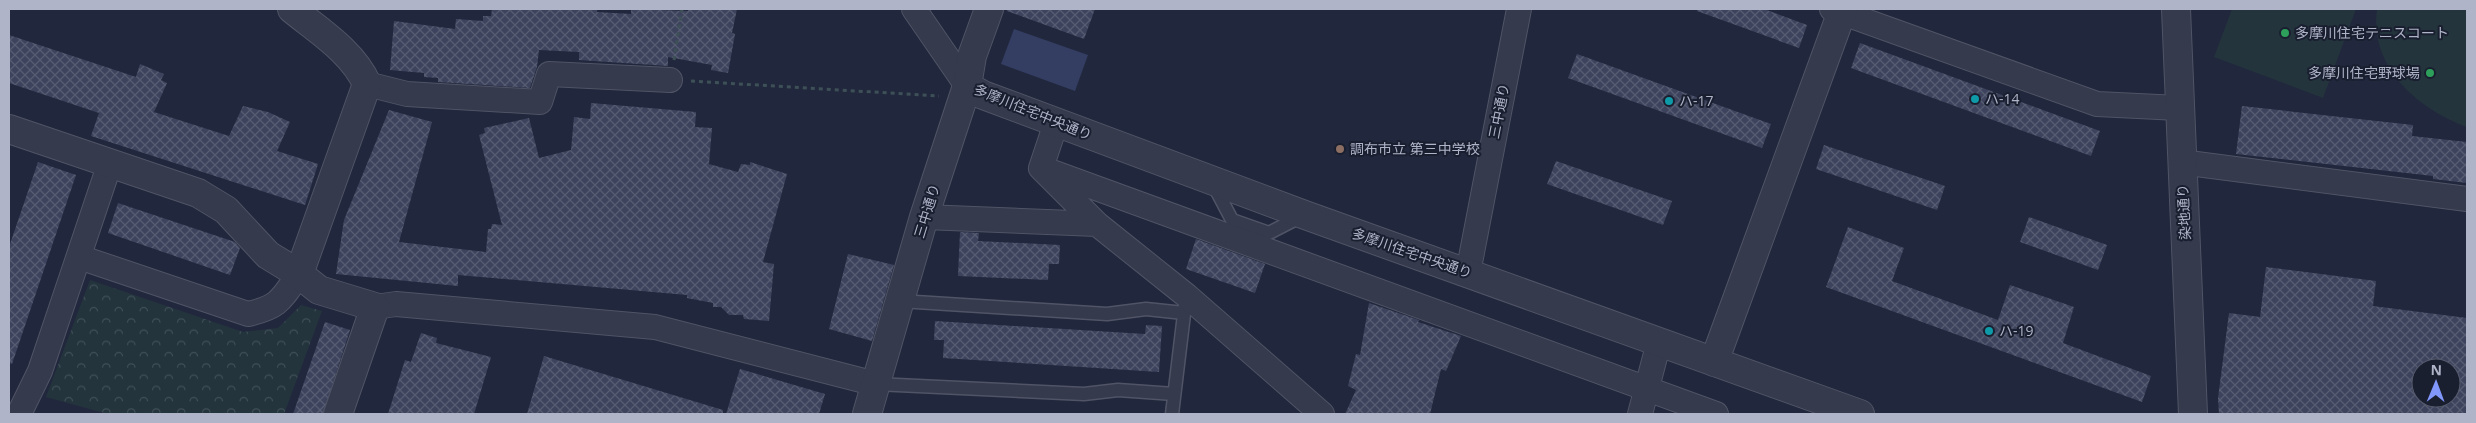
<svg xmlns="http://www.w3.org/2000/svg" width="2476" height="423" viewBox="0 0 2476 423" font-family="'Open Sans','Noto Sans JP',sans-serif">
<defs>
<pattern id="park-crowns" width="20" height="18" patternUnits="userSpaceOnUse" patternTransform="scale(1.25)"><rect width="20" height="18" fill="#23343d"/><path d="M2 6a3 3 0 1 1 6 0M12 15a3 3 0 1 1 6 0" fill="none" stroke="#404f58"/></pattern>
<pattern id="building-cross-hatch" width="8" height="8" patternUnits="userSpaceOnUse" patternTransform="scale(1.25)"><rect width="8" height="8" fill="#3d435c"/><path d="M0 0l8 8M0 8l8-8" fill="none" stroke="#565c72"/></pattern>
</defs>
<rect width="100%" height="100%" fill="#21273c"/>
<!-- park -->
<path fill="url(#park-crowns)" d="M 90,280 L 243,332 L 278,328 L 301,305 L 322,311 L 284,414 L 108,414 L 46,397 Z"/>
<!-- garden -->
<path fill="#23343d" d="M 2232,9 L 2356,9 L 2323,98 L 2214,57 Z
M 2377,9 L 2467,9 L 2467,127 C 2418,109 2369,67 2377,9 Z"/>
<!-- water -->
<path fill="#343e63" d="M 1014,29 L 1088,55 L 1075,91 L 1001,64 Z"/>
<!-- building -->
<path fill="url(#building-cross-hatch)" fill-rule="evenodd" d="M 492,9 L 597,9 L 597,12 L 631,14 L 631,9 L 688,11 L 688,9 L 737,9 L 732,33 L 735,34 L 728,73 L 711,70 L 712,65 L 668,57 L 668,66 L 579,60 L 579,52 L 539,50 L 537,67 L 530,88 L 438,82 L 438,78 L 424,77 L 424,73 L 390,70 L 394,21 L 455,29 L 456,19 L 483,21 L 483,16 L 491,16 Z
M 1007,9 L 1095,9 L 1084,39 L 1007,11 Z
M 1697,9 L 1764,9 L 1807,25 L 1799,48 L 1697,11 Z
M 9,35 L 136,77 L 140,64 L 164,74 L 161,80 L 167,83 L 154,112 L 229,136 L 243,106 L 268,112 L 290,122 L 277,151 L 318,164 L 305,205 L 91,136 L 99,113 L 9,83 Z
M 1860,43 L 2100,131 L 2091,156 L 1851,68 Z
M 1577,54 L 1771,124 L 1762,148 L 1568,78 Z
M 591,103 L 696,112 L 695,127 L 712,128 L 709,164 L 738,172 L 741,164 L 750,165 L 750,162 L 787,174 L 763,262 L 774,264 L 769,321 L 744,319 L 743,315 L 729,315 L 721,307 L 713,307 L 713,303 L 687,298 L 687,295 L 458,275 L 458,286 L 336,274 L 344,220 L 389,110 L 432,122 L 399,242 L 486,252 L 488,229 L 491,229 L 492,224 L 502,225 L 479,135 L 485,133 L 484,128 L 529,118 L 539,158 L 571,150 L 574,117 L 590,119 Z
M 2242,106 L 2413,125 L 2412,136 L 2467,142 L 2467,183 L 2433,179 L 2433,176 L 2236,154 Z
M 1824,145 L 1945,186 L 1937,210 L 1816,169 Z
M 1556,161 L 1672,201 L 1663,225 L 1547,184 Z
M 38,162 L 76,175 L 12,364 L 9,363 L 9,247 Z
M 118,203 L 235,242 L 240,248 L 230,275 L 108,233 Z
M 2029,217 L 2107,245 L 2098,270 L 2020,242 Z
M 1848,227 L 1904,248 L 1892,281 L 1998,320 L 2010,285 L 2074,307 L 2063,343 L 2151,376 L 2142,402 L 1826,287 Z
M 960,232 L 979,233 L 978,241 L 1060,245 L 1059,264 L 1049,264 L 1048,280 L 958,276 Z
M 1196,239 L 1265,264 L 1255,293 L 1186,269 Z
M 848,254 L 894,265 L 872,341 L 829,329 Z
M 2266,267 L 2376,281 L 2373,306 L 2467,318 L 2467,414 L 2219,414 L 2218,398 L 2229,313 L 2260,317 ZM 2421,368 L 2451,368 L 2451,398 L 2421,398 Z
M 1369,303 L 1419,320 L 1418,322 L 1461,336 L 1446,371 L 1441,369 L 1430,414 L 1345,414 L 1356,390 L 1348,386 L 1356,354 L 1360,355 Z
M 935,321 L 1145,334 L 1146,325 L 1162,326 L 1159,372 L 943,358 L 944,340 L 934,340 Z
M 325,322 L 350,330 L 323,414 L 293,414 Z
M 421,333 L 437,338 L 436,343 L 491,357 L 474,414 L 388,414 L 405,360 L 411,362 Z
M 544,356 L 723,410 L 723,414 L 527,414 Z
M 740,369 L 825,394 L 819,414 L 726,414 Z"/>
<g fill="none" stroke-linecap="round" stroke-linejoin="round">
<defs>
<path id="service" d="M 1213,184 L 1232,220 L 1269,233 L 1302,216
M 900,301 L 1107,314 L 1146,309 L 1184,313
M 876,384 L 1084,394 L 1118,390 L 1174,394
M 1172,414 L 1185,306"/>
<path id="minor" d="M 914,9 L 967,86
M 1832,9 L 2097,104 L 2179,108
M 367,84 L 407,94 L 540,102 L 549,74 L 670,80
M 1056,123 L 1041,168 L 1097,224 L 1187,296 L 1322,414
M 2181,162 L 2467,199
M 1041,168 L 1716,414
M 924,217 L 1097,224
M 79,257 L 248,314 C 279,307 281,300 299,274
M 1468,273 L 1519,9
M 375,307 L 396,304 L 655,327 L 876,384
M 19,414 L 40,371 L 110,163
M 1640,414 L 1659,342"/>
<path id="tertiary" d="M 292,9 C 319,31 353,52 367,84 L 299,274 L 319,290 L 375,307 L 338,414
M 2176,9 L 2193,414
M 967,86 L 983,95 L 1305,215 L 1860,414
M 9,129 L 198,193 L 226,210 L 268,255 L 299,274
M 1714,362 L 1843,9
M 867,414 L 924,217 L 967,86 L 972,56 L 989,9"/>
</defs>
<!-- service casing -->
<use href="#service" stroke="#505466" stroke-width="15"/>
<!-- minor casing -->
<use href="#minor" stroke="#505466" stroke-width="26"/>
<!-- tertiary casing -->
<use href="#tertiary" stroke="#505466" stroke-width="30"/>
<!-- path -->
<path stroke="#3e5057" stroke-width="3" stroke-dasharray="4 4" stroke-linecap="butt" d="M 674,60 L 682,9
M 691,81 L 939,96"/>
<!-- service -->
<use href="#service" stroke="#353a4c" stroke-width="12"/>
<!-- minor -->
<use href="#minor" stroke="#353a4c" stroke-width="24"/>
<!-- tertiary -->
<use href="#tertiary" stroke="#353a4c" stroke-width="28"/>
</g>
<!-- markers -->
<g fill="#2e9e5b" stroke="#1a1f30" stroke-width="2">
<circle cx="2285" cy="33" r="5"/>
<circle cx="2430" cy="73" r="5"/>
</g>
<g fill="#0f9aa8" stroke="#1a1f30" stroke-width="2">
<circle cx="1975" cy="99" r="5"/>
<circle cx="1669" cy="101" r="5"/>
<circle cx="1989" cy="331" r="5"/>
</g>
<circle fill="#8d6e63" stroke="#1a1f30" stroke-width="2" cx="1340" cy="149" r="5"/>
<g text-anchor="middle" stroke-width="4" stroke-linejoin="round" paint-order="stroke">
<!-- poi labels -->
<g font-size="14" fill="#b0b4c8" stroke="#1a1f30" text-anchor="start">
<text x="2295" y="38">多摩川住宅テニスコート</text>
<text x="2420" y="78" text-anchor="end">多摩川住宅野球場</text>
<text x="1985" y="104">ハ-14</text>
<text x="1679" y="106">ハ-17</text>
<text x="1350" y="154">調布市立 第三中学校</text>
<text x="1999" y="336">ハ-19</text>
</g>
<!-- street labels -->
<g font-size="14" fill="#b0b4c8" stroke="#1a1f30">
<text transform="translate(1499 111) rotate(-79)" y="5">三中通り</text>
<text transform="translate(1033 112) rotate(22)" y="5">多摩川住宅中央通り</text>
<text transform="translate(927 211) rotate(-73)" y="5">三中通り</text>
<text transform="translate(2184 212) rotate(-93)" y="5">染地通り</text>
<text transform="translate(1412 253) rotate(19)" y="5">多摩川住宅中央通り</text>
</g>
</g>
<!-- border -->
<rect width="2476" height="423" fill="none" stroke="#b0b4c8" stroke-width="20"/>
<!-- north arrow -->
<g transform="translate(2436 383) rotate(1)"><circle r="24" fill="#1a1f30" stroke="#565b6d"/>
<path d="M0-4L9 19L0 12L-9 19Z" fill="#8197fc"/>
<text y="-8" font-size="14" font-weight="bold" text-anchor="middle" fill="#b0b4c8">N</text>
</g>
</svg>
